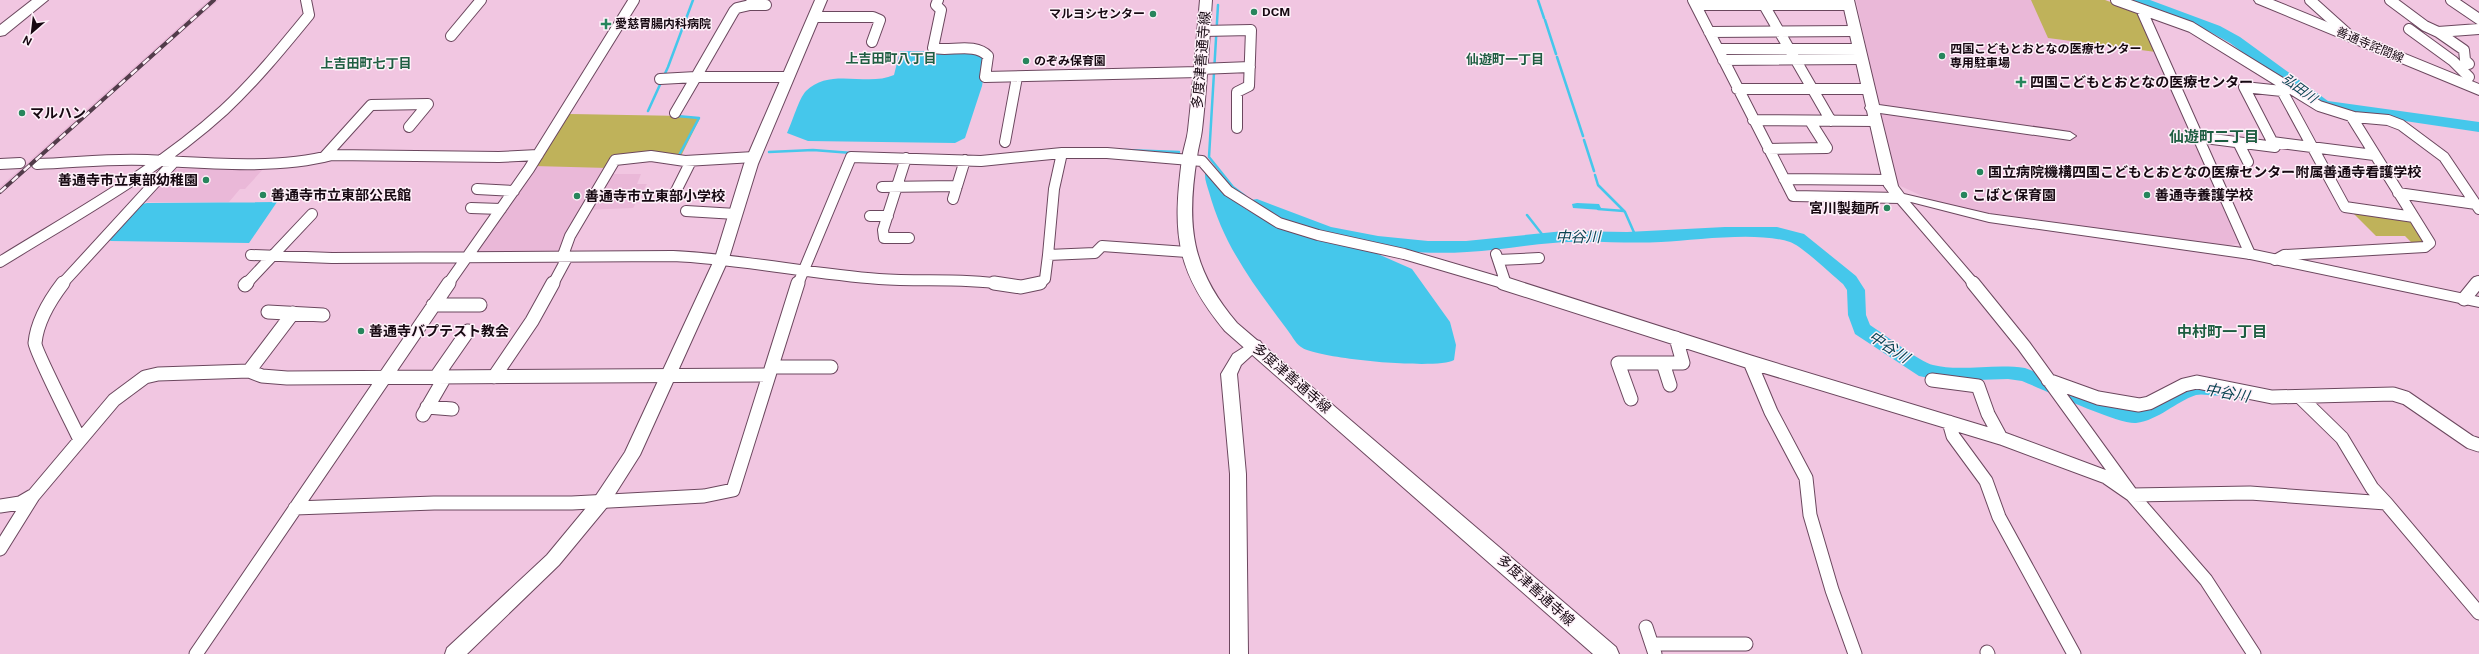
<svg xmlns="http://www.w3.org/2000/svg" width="2479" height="654" viewBox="0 0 2479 654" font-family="'Public Sans','Noto Sans JP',sans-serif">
<rect width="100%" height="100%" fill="#f1c6e1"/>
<!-- built -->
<path fill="#eab8d8" d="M 209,0 L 219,0 L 123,83 L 0,195 L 0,187 Z
M 1856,0 L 2105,0 L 2142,20 L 2240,243 L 2226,246 L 1981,212 L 1931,200 L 1896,184 L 1879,114 L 1880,112 Z
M 572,114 L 700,118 L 614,158 L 605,174 L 641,174 L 637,184 L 647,184 L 633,208 L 584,210 L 560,253 L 483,253 L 476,250 Z
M 265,167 L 245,189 L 240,189 L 229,202 L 140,202 L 170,169 Z"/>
<!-- green -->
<path fill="#bfb25a" d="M 2031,0 L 2105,0 L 2136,11 L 2156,52 L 2048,38 Z
M 569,114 L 685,116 L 700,118 L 681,156 L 651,154 L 608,168 L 534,166 Z
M 2350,210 L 2412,221 L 2426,243 L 2414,245 L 2405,236 L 2376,236 Z"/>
<!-- water -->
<path fill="#45c7eb" d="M 900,51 L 974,52 L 987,57 L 982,86 L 965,138 L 955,143 L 808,141 L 787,133 C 792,123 799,98 806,91 C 830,67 867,87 894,75 Z
M 1206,169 L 1212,181 L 1222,191 L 1244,208 L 1272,224 L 1300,235 L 1371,251 L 1412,269 L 1450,322 L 1456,345 L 1454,360 C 1438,370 1317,359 1301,347 C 1295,343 1291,334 1286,328 C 1253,284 1224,246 1209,192 C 1207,185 1203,176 1206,169 Z
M 277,202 L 249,243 L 111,241 L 107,239 L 138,205 L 147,203 Z
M 1577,203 L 1599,204 L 1602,210 L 1573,208 L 1572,204 Z"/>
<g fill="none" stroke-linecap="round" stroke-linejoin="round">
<!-- stream -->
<path stroke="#45c7eb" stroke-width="2.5" d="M 1538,0 L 1544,18
M 1218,5 L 1209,157 L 1233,187 L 1245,196
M 1545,20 L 1556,54
M 1557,57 L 1583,136
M 648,111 L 668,67 L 693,0
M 677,116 L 699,118 L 678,157
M 1584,140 L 1594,171
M 1125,150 L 1179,152
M 769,152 L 813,150 L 852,153
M 1595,175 L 1598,185 L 1625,212 L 1636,237
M 1598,209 L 1624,211
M 1527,215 L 1545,238"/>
<!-- river -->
<path fill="#45c7eb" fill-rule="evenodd" d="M 2130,0 L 2150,0 L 2220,26 L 2240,37 L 2328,101 L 2479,122 L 2479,132 L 2317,108 L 2230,43 L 2210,32 L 2132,3 Z
M 1257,199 L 1331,227 L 1378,236 L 1428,241 L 1466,241 L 1564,231 L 1627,232 L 1725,227 L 1777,227 L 1804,234 L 1856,276 L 1865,290 L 1866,315 L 1870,325 C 1884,334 1920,362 1933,365 C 1960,372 1995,363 2025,368 L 2134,409 L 2195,380 L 2220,385 L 2223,390 L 2220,395 C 2212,397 2204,393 2196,395 C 2175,402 2159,420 2136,423 C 2120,425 2042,389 2022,381 L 2008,379 L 1944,381 L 1919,376 L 1855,334 L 1848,315 L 1847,290 L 1843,284 C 1832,275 1802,246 1790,242 C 1757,231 1697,240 1661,242 C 1625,244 1589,240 1553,243 C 1524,245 1495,251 1467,252 C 1393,257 1317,240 1251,208 L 1248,204 L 1251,200 Z"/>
<defs>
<path id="minor-far1" d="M 752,0 L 750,5 L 737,8 L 734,11 L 696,77 L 787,77
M 938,0 L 936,5 L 941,10 L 933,48 C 950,52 975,42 988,56 L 985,77 L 1199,72
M 1693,0 L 1793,196 L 1900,198 L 1974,284
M 1761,0 L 1831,121
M 2116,0 L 2191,27 L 2319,106 L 2354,117 L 2388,120 L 2401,125 L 2444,157 L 2479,209
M 2310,0 L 2350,36
M 2390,0 L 2425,26 L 2438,32 L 2479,29
M 2451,0 L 2479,19
M 750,5 L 766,5
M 1696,5 L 1849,5
M 2141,9 L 2250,254
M 814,17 L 873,17 L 880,20 L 872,42
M 2409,29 L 2453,61 L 2469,77
M 1203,31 L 1251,30 L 1249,86 L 1237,92 L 1237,128
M 1709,32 L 1855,31
M 2438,32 L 2464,50 L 2465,60 L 2469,64
M 451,36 L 481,0
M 1718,49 L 1859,49
M 1723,60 L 1861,59
M 1199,69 L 1250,67
M 660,79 L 696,77 L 675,113
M 1737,89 L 1867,89
M 1753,120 L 1875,121
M 2197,137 L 2275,147 L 2244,87 L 2282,91 L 2345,207 L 2414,217
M 1005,142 L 1017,77
M 2238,142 L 2248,162
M 2272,142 L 2374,155
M 1768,149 L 1827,148 L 1810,121
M 324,157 L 371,105 L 428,104 L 409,127
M 906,158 L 883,230 L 884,238 L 909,238
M 0,164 L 20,163
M 37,164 C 73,163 111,158 147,160 C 205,163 276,170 332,155 L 499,157 L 538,155
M 1784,179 L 1890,180
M 882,187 L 957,186
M 477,189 L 514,191
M 2398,193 L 2476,204
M 674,195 L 691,161
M 953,199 L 965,160
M 471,208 L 501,209
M 686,211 L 736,214
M 870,216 L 888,216
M 1496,254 L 1506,284
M 251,255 L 332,258 L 673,256 C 742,259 810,274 879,279 C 920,282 960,278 1001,284
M 1048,255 L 1054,189 L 1062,153
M 562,258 L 570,236 L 615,160 L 651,156 L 685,161 L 754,157
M 1498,260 L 1539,258
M 2275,260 L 2284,255 L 2425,247 L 2430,243 L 2351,116
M 0,262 C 76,215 157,171 224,110 C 255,81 282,48 309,15 L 306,0
M 62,284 L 173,163
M 246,284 L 312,214
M 448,284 L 529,169 L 634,0
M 553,284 L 567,258
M 798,284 L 851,157 L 981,161 L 1062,153 L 1107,153 L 1202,161 L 1228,191 L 1279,223 L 1318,235 L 1404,254 L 1506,284
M 1039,284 L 1045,279 L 1048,255 L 1095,253 L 1102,246 L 1187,252
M 2476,284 L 2479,281"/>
<path id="minor" d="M 63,283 C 50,300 37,322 35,343 C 35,351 74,427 80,440
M 994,283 L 1021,287 L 1040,283
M 1503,283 L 1750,362 L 2001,438 L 2106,477 L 2132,495 L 2250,493 L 2386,503 L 2479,613
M 1973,283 L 2024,346 L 2132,495 L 2206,580 L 2254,654
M 245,285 L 247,283
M 2464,299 L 2477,283
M 433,305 L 480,305
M 268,312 L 323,315
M 1750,362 L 1771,412 L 1806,478 L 1810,515 L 1832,590 L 1855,654
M 1663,363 L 1670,385
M 772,367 L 831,367
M 249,371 L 293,313
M 436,377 L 468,331
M 494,377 L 532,321 L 553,283
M 1932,380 L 1978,386 L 1988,414 L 2001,438
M 2048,380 L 2098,398 L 2139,405 L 2149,403 L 2184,385 L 2197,382 L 2272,397 L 2393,394 L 2406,398 L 2470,442 L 2479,445
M 2300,397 L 2342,438 L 2372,488 L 2386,503
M 1631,399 L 1618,363 L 1683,363 L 1676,338
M 427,407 L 452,409
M 423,415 L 445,377
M 1949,422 L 1953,436 L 1986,481 L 1999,517 L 2074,654
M 0,506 L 20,503 L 32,496
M 295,508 L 434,503 L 572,503 L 704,496 L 733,490 L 798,283
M 0,549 L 33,496 L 114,400 L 145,377 L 158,374 L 249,371 L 262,376 L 287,378 L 769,375
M 1646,627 L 1655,654
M 1652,644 L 1746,644
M 1987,652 L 1988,654
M 196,654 L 449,283"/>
<path id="tertiary" d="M 815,0 L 827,0 L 758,164 L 729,258 L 640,455 L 607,507 L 559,565 L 467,654 L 445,654 L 447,648 L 547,555 L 595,497 L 625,452 L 715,258 L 744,164 Z
M 1842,0 L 1854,0 L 1879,105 L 2070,132 L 2076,136 L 2070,140 L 1880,113 L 1898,186 L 1904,194 L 1989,214 L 2250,249 L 2479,297 L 2479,307 L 2250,259 L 1989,222 L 1911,202 L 1895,201 L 1884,186 L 1867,111 L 1865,108 L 1866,106 Z
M 1255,340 L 1260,341 L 1263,345 L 1241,365 L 1237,374 L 1246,474 L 1248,654 L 1230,654 L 1230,474 L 1221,374 L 1233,354 Z"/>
<path id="secondary" d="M 1200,0 L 1212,0 C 1209,43 1207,87 1202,130 C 1201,139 1198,148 1197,157 C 1186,225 1191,269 1237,323 L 1616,647 L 1619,654 L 1593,654 L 1225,331 C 1176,272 1172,234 1182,159 C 1183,149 1187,140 1188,130 C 1193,87 1196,43 1200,0 Z"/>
<path id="primary" d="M 32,0 L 48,0 L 5,35 L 0,36 L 0,25 Z
M 2254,0 L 2273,0 L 2479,84 L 2479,95 L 2256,3 Z"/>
</defs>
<!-- minor-far1 casing -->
<use href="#minor-far1" stroke="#6b475e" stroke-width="12"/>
<!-- minor casing -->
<use href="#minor" stroke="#6b475e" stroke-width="15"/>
<!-- tertiary casing -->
<use href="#tertiary" stroke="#6b475e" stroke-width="2"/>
<!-- secondary casing -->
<use href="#secondary" stroke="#6b475e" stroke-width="2"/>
<!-- primary casing -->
<use href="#primary" stroke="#6b475e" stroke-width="2"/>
<!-- minor-far1 -->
<use href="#minor-far1" stroke="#fff" stroke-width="10"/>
<!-- minor -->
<use href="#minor" stroke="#fff" stroke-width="13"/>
<!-- tertiary -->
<use href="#tertiary" fill="#fff" fill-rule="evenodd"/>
<!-- secondary -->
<use href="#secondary" fill="#fff" fill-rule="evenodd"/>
<!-- primary -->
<use href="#primary" fill="#fff" fill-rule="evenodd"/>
<defs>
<path id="rail" d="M 0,192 L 214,0"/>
</defs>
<!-- rail casing -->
<use href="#rail" stroke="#523c4a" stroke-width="4"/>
<!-- rail -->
<use href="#rail" stroke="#fef1f9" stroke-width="2.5" stroke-dasharray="8" stroke-linecap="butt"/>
</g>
<!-- markers -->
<g fill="#27855c" stroke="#fef1f9" stroke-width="1.5">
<circle cx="1254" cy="12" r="4"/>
<circle cx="1153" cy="14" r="4"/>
<path d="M604 18h4v4h4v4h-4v4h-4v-4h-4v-4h4z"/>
<circle cx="1942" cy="56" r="4"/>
<circle cx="1026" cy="61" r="4"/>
<path d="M2019 76h4v4h4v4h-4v4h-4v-4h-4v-4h4z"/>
<circle cx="22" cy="113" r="4"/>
<circle cx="1980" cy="172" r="4"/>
<circle cx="206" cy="180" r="4"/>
<circle cx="263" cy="195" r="4"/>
<circle cx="1964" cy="195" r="4"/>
<circle cx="2147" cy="195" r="4"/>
<circle cx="577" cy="196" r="4"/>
<circle cx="1887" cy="208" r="4"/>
<circle cx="361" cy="331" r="4"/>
</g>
<g text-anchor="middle" stroke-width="3" stroke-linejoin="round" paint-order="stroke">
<!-- far-poi labels -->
<g font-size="12" font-weight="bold" fill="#170912" stroke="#fef1f9" text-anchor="start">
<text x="1262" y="16">DCM</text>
<text x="1145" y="18" text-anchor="end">マルヨシセンター</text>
<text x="615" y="28">愛慈胃腸内科病院</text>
<text x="1950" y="53">四国こどもとおとなの医療センター<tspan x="1950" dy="14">専用駐車場</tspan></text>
<text x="1034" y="65">のぞみ保育園</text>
</g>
<!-- far-street labels -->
<g font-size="12" fill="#170912" stroke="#fef1f9">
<text transform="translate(2370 45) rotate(23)" y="4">善通寺詫間線</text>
</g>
<!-- far-neighbourhood labels -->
<g font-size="13" font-weight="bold" fill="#1e5d41" stroke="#fef1f9">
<text x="891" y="63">上吉田町八丁目</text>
<text x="1505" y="64">仙遊町一丁目</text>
<text x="366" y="68">上吉田町七丁目</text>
</g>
<!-- far-water labels -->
<g font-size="13" font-style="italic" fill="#0a4352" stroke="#fef1f9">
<text transform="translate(2300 88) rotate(36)" y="5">弘田川</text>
</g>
<!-- street labels -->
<g font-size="14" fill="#170912" stroke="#fef1f9">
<text transform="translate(1201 60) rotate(-85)" y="5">多度津善通寺線</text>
<text transform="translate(1292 378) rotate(41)" y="5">多度津善通寺線</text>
<text transform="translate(1536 590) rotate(42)" y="5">多度津善通寺線</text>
</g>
<!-- poi labels -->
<g font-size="14" font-weight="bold" fill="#170912" stroke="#fef1f9" text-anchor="start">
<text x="2030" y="87">四国こどもとおとなの医療センター</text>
<text x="30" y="118">マルハン</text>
<text x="1988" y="177">国立病院機構四国こどもとおとなの医療センター附属善通寺看護学校</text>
<text x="198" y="185" text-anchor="end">善通寺市立東部幼稚園</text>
<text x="271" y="200">善通寺市立東部公民館</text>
<text x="1972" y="200">こばと保育園</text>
<text x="2155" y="200">善通寺養護学校</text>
<text x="585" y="201">善通寺市立東部小学校</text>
<text x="1879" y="213" text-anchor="end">宮川製麺所</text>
<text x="369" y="336">善通寺バプテスト教会</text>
</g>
<!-- neighbourhood labels -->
<g font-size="15" font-weight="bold" fill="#1e5d41" stroke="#fef1f9">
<text x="2214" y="142">仙遊町二丁目</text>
<text x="2222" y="337">中村町一丁目</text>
</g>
<!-- water labels -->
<g font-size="15" font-style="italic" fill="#0a4352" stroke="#fef1f9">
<text x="1578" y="242">中谷川</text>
<text transform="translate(1889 347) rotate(33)" y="5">中谷川</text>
<text transform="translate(2227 393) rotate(10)" y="5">中谷川</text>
</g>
</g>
<!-- north arrow -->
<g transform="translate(32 32) rotate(208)" stroke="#fef1f9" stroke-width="3" paint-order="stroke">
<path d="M0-3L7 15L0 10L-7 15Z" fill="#170912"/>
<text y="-6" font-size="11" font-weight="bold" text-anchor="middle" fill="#170912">N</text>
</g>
</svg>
